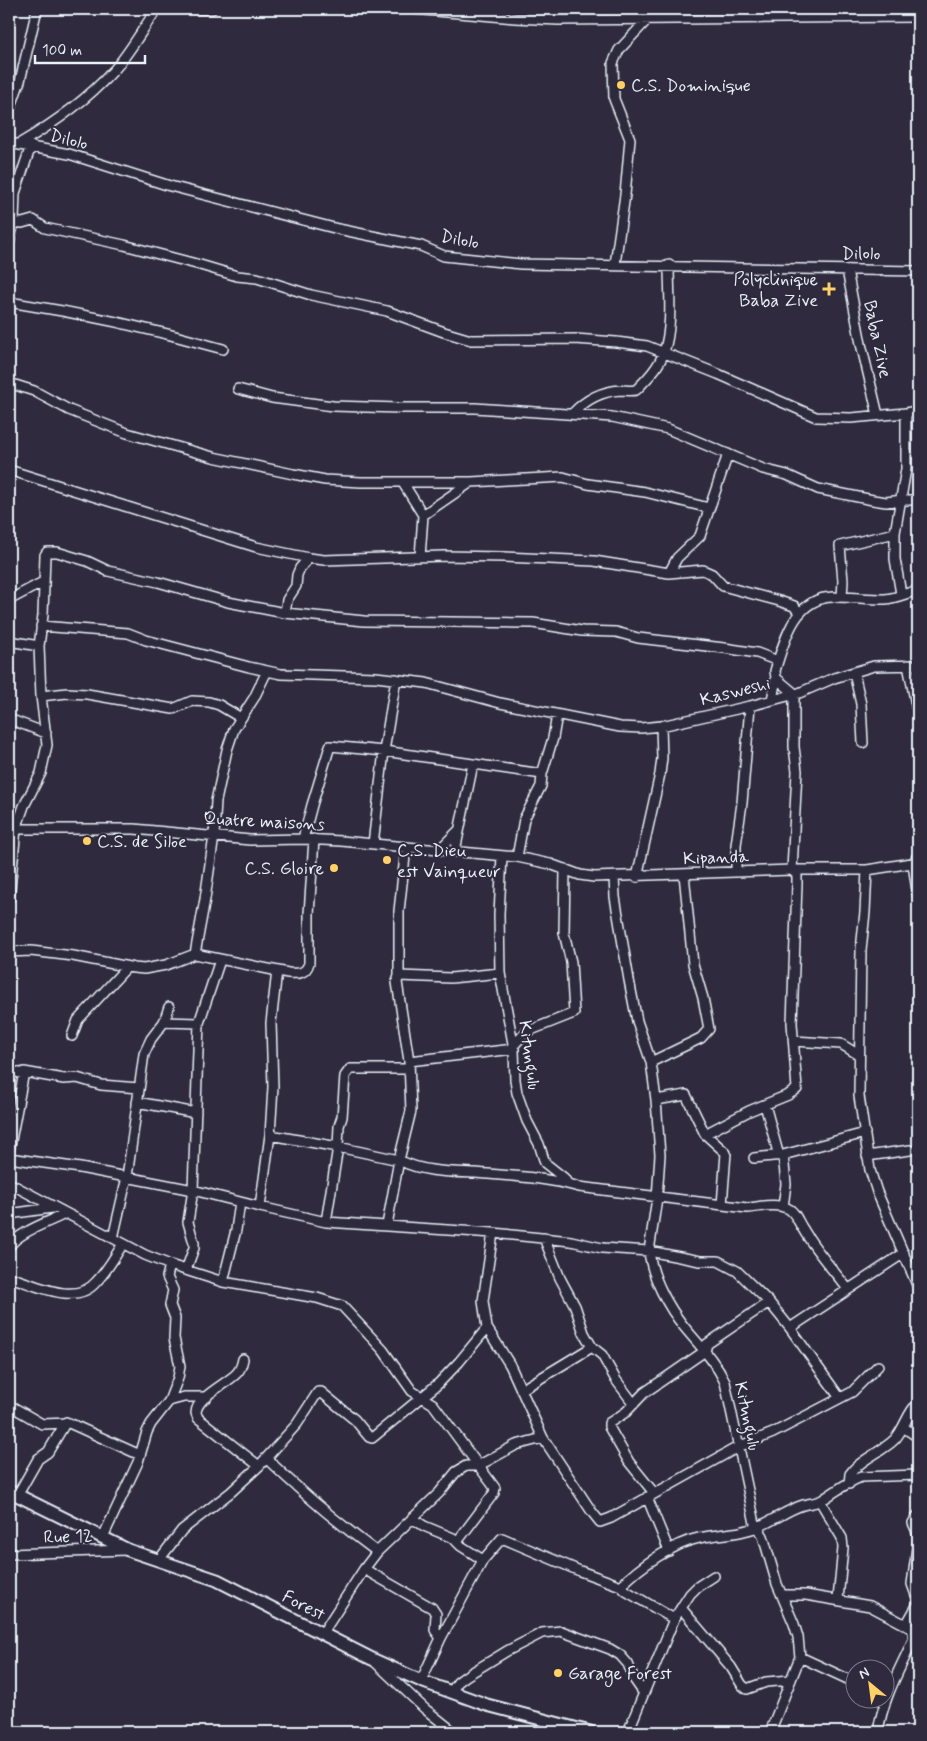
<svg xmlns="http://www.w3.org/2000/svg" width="927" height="1741" viewBox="0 0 927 1741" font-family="Mynerve,sans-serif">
<rect width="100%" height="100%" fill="#2f2a3d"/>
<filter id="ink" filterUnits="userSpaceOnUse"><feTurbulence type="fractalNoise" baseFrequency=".02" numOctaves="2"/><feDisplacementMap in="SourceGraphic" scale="10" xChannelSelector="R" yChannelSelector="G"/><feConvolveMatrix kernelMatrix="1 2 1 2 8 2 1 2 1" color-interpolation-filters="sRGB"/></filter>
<g filter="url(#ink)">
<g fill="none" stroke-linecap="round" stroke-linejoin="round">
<defs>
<path id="street" d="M 195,9 L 212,9
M 413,9 L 515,18 L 558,20 L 918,17
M 9,112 L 20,81 L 37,9
M 9,143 L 69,154 L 170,186 L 338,229 L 421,246 L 444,256 L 521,264 L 918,271
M 19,144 C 53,124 86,101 113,71 C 129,54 143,28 157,9
M 9,222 L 22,223 L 33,220 L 45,228 L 124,245 L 200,265 L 237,276 L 257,278 L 311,295 L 387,311 L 444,332 L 471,340 L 575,339 L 616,342 L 647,346 L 718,374 L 816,417 L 851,418 L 906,413 L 918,410
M 9,244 L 14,222 L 15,193 L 31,146
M 615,264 L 625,195 L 630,139 L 614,99 L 613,63 L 619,50 L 647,20
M 847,270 L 861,344 L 878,415
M 9,302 C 81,313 153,329 223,349
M 9,383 L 34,391 L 69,410 L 127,433 L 213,457 L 293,474 L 325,480 L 361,482 L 471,482 L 563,477 L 588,484 L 645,492 L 709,508
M 238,389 L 272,398 L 333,406 L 399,408 L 475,408 L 612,417 L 668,429 L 763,469 L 787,475 L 818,489 L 873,500 L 886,502 L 903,500 L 918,500
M 572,414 C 586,399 601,391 621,390 C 626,390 631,391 636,390 C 647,379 659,367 664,352 C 673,325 669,293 669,265
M 9,470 L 256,547 L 309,558 L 324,560 L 444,556 L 504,557 L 594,561 L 669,573 L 703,570 L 712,574 L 723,586 L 779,601 L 794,606 L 799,613
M 403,483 L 423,515 L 420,557
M 423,515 L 471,482
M 669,573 L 677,558 L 700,536 L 728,454
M 901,594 L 895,559 L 895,533 L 906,469 L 906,413
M 842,597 L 843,581 L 840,546 L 895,533
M 9,600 L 43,582
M 285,613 L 287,600 L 296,586 L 297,575 L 300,568 L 309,558
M 41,626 L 128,633 L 146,640 L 249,667 L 281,674 L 376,677 L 426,683 L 500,703 L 620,727 L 641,728 L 661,726 L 750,706 L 799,693 L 834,678 L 874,666 L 918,665
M 9,641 L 39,646
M 908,665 L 918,715
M 854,673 L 861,704 L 863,743
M 41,696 L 67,693 L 87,694 L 173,709 L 192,701 L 209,702 L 219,705 L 241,718
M 772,700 L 776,678
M 9,719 L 46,733
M 9,829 L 134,829 L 250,840 L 303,839 L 341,841 L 517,857 L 550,864 L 580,875 L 594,877 L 792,870 L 867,870 L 918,862
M 303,839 L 312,805 L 330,746 L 384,751 L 542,774
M 373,844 L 384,751 L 396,679
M 440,849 L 459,830
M 455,851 L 473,764
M 918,855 L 913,864 L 918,898
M 502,856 L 499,914 L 500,973 L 514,1049 L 515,1080 L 517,1093 L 527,1121 L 539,1144 L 545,1163 L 564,1178 L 567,1183
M 517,857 L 524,819 L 541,786 L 542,774 L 553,738 L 557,715
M 867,870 L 865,912 L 861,950 L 859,1096 L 870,1170 L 877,1192 L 918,1287
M 736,872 L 736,845 L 742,803 L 750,706
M 614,877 L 615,897 L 629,980 L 637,1021 L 651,1062 L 656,1100 L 660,1155 L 657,1198 L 649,1251 C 652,1278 668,1307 685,1328 C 700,1346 715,1361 725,1382 L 756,1528 L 759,1530 L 763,1536 L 777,1584 L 794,1624 L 798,1637 L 800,1657 L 770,1732
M 637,877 L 660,774 L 662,758 L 661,726
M 9,899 L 16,829 L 24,806 L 41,773 L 47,745 L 41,696 L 39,646 L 43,615 L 45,555 L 47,552 L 57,552 L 87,561 L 108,571 L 158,582 L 228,602 L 285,613 L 364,621 L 533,623 L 582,631 L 616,632 L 638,638 L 724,648 L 757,653 L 778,661
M 9,952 L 31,951 L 73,956 L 134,968 L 144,969 L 166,965 L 195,954 L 288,973 C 298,974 306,974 309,963 L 309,914 L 314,839
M 195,954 L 205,899 L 214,836 L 216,801 L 227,750 L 234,729 L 254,698 L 267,671
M 399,976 L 451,978 L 500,973
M 164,1022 L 199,1023
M 72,1036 L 78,1020 L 127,967
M 794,1041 L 841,1044 L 859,1055
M 514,1045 L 526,1032 L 574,1013 L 571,962 L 564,933 L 565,869
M 409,1061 L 514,1049
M 651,1062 L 701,1038 L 709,1029 L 703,998 L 693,964 L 684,874
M 9,1070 L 23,1074
M 656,1100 L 686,1095 L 705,1134 L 726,1153 L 722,1205
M 137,1102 L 196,1113
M 765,1105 L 779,1156
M 705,1134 L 749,1111 L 788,1095 L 797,1089 L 792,1023 L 797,884 L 797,875 L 792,870 L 797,771 L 794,747 L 794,693 L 776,678 L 775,671 C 784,641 795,596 835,597 C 851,597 868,599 885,599 C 896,598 907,593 918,590
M 270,1135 L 338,1147 L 399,1160 C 422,1172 449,1172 475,1173 C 510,1176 545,1177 579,1187 L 747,1208 C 760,1207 775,1203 787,1208 C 795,1211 798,1222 803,1229 C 815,1250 833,1270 848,1289
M 9,1151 L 24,1072 L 64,1079 L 77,1078 L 101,1085 L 139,1088
M 783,1155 L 786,1184 L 783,1207
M 867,1156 L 910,1150
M 9,1158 L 80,1168 L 193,1190 L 260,1207 L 326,1222 L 493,1233 L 571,1241 L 602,1248 L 649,1251 L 700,1261 L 718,1261 L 737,1271 L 769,1302 L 790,1328 L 840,1398
M 754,1158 L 783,1155 L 865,1133
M 9,1183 L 145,1255 L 170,1265 L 223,1282 L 317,1298 L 342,1306 L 383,1350 L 412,1391 L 433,1404 L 495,1488 L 494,1493 L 457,1542
M 260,1207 L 270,1135 L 273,1087 L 271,1023 L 277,971
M 9,1214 L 52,1208
M 326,1222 L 338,1147 L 339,1126 L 342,1117 L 345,1076 L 350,1069 L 409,1069
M 387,1225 L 399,1160 L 411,1111 L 409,1061 L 397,982 L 399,976 L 399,911 L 406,847
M 493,1233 L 483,1301 L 487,1328 L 510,1365 L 543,1438 L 592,1512 L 600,1522 L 611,1518 L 738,1447 L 773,1433 L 852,1392 L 878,1366
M 113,1238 L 127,1177 L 144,1054 L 151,1039 L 164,1022 L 169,1007
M 544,1238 L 560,1278 L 575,1306 L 584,1333 L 592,1347 L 602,1355 L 616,1380 L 634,1404
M 9,1247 C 18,1232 49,1222 65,1214
M 186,1270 L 194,1248 L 194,1243 L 188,1222 L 193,1190 L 199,1023 L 220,960
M 9,1277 C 35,1284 75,1307 96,1282 C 107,1271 115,1256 123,1244
M 223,1282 L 236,1230 L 240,1202
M 790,1328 L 904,1253
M 243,1359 C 242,1364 241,1369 237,1373 C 227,1384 196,1397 196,1413 L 198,1418 L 259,1466
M 521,1390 L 592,1347
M 169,1401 L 184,1397 L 207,1397
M 9,1405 L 42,1424 L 69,1423 L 140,1455
M 903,1427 L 918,1437
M 266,1458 C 301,1492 338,1523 377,1552
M 849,1484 L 850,1474 L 854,1469 C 866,1457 883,1451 895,1439 C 905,1428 907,1413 918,1403
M 654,1493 L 629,1462 L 609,1427 L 609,1423 L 626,1412 L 644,1393 L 705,1351 L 707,1344 L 769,1302
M 17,1496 L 38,1459 L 48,1452 L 66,1422
M 647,1497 L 669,1551
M 820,1501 L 842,1538 L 843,1548 L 838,1599
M 918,1515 L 913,1523 L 918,1534
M 412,1518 L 424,1526 L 453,1538 L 461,1546 L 483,1560
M 103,1537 L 138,1462 L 147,1432 L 151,1424 L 169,1401 L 178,1378 L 180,1366 L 174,1338 L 175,1318 L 170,1305 L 173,1290 L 167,1277 L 170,1265
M 9,1554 L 126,1550
M 158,1561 L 182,1530 L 231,1492 L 259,1466 L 297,1424 L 318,1392 L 321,1392 L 355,1420 L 369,1437 L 372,1438 L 438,1384 L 459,1362 L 487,1328
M 364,1569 L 432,1608 L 436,1614 L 435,1630 L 441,1638
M 621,1586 C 639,1567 674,1543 699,1538 C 722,1533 739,1535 762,1525 C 776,1519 789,1509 803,1505 C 810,1503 816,1503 822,1500 C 835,1492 847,1482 861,1477 L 918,1475
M 782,1595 L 806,1595 L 870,1606 L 906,1625 L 913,1630 L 913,1640 C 899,1671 883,1698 878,1732
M 681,1608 L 731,1667 L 742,1685 L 747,1689 L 766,1682 L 791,1680
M 906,1625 L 918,1604 L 917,1598 L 912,1584 L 918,1541
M 322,1634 L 364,1569 L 377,1552 L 439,1493 L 456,1472 L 466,1466 L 478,1466 L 516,1445 L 543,1438
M 800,1657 L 854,1682
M 376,1663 L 425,1709 L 454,1732
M 421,1681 L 441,1638 L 483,1560 L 502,1538 L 580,1571 L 621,1586 L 626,1591 L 674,1619
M 451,1692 L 458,1682 L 466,1676 L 507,1651 L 542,1633 L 561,1631 L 610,1649 L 620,1655 L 628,1664 L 634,1679 L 643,1692
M 628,1732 L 674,1619 L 690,1594 L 697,1587 L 714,1576"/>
<path id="secondary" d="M 9,1491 L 128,1550 L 217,1580 L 372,1659 L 421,1681 L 487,1705 L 590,1732"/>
</defs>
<!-- street casing -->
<use href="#street" stroke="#e8f1f8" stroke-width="12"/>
<!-- secondary casing -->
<use href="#secondary" stroke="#e8f1f8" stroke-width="15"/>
<!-- street -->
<use href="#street" stroke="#2f2a3d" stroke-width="9"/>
<!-- secondary -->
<use href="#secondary" stroke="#2f2a3d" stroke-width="11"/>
</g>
</g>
<!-- markers -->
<g fill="#ffd166" stroke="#2f2a3d" stroke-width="2">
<circle cx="621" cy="85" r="5"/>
<path d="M826.5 281.5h5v5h5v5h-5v5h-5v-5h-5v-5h5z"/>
<circle cx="87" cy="841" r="5"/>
<circle cx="387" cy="860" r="5"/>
<circle cx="334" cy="868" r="5"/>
<circle cx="558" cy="1673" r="5"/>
</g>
<g text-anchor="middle" stroke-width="4" stroke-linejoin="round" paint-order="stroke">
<!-- poi labels -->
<g font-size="18" fill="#e8f1f8" stroke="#2f2a3d" text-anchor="start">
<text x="631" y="91">C.S. Dominique</text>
<text x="818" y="285" text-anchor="end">Polyclinique<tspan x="818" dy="21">Baba Zive</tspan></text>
<text x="97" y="847">C.S. de Siloe</text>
<text x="397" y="856">C.S. Dieu<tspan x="397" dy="21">est Vainqueur</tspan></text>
<text x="324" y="874" text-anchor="end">C.S. Gloire</text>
<text x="568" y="1679">Garage Forest</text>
</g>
<!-- street labels -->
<g font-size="18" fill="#e8f1f8" stroke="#2f2a3d">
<text transform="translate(69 139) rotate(14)" y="6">Dilolo</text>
<text transform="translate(460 239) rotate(11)" y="6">Dilolo</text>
<text x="861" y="259">Dilolo</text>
<text transform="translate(878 339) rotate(78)" y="6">Baba Zive</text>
<text transform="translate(735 691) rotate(-14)" y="6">Kasweshi</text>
<text transform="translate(264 821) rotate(3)" y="6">Quatre maisons</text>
<text transform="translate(716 857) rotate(-2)" y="6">Kipanda</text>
<text transform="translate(530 1055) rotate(82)" y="6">Kitungulu</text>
<text transform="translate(748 1416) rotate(78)" y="6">Kitungulu</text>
<text transform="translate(68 1536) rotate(-2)" y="6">Rue 12</text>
<text transform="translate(304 1605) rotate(27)" y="6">Forest</text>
</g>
</g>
<!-- margin -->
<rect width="927" height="1741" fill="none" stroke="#2f2a3d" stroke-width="30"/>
<rect x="15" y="15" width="897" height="1711" fill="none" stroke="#e8f1f8" stroke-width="2" filter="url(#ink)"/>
<!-- north arrow -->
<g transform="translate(870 1684) rotate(331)"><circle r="24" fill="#2f2a3d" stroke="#797a88"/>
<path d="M0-4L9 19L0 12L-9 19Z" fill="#ffd166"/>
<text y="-8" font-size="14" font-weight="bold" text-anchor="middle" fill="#e8f1f8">N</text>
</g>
<!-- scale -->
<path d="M35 55v8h110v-8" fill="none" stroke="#e8f1f8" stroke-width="2.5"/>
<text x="42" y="55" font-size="15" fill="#e8f1f8" stroke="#2f2a3d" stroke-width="4" paint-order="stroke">100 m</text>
</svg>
